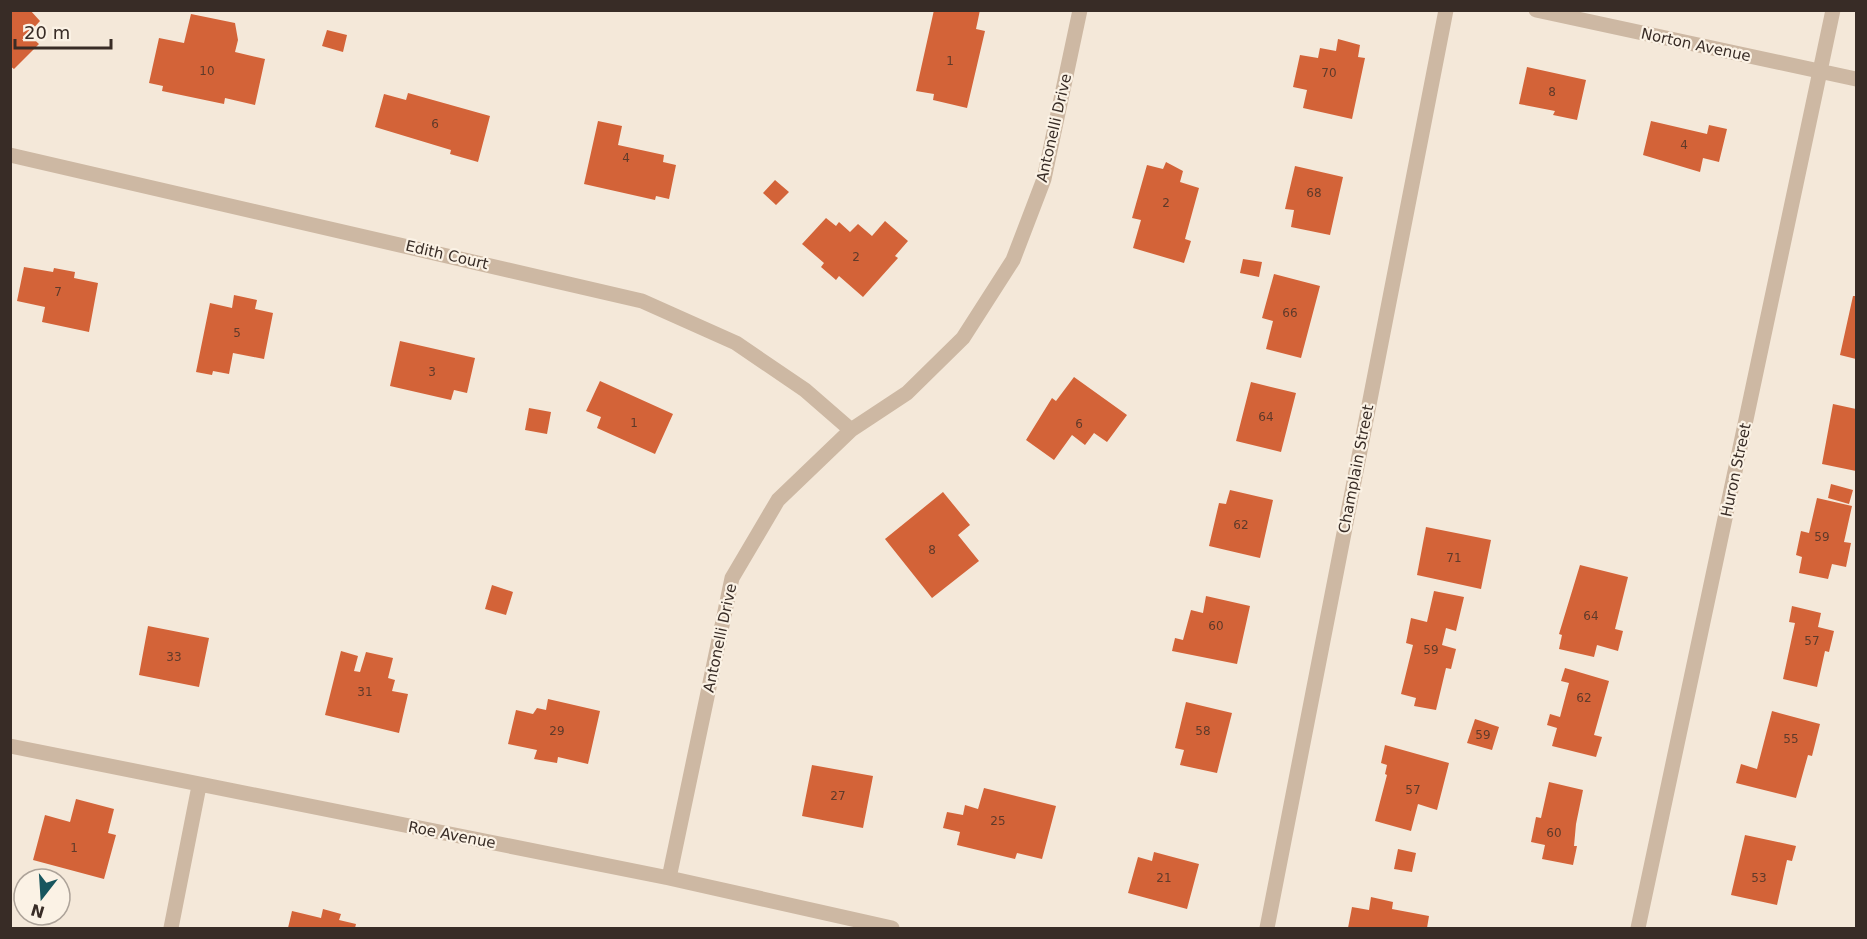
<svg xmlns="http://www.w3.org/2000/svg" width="1867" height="939" viewBox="0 0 1867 939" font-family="'DejaVu Sans',sans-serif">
<rect width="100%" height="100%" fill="#f4e8d9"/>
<!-- building -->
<path fill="#d36338" d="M 10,10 L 30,10 L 40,21 L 28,34 L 39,44 L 14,69 L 10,66 Z
M 934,10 L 980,10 L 976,29 L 985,31 L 967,108 L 933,100 L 934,94 L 916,91 Z
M 191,14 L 235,23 L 238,40 L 235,52 L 265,59 L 255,105 L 225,98 L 224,104 L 162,91 L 163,86 L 149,83 L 159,38 L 184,43 Z
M 327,30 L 347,35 L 343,52 L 322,46 Z
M 1338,39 L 1360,45 L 1358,57 L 1365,58 L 1352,119 L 1303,108 L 1307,90 L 1293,87 L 1300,55 L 1318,58 L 1320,48 L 1336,51 Z
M 1527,67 L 1586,80 L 1577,120 L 1553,115 L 1555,111 L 1519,104 Z
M 408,93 L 490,116 L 478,162 L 450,154 L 451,150 L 375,127 L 384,94 L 406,100 Z
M 598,121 L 622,126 L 618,145 L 664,155 L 663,162 L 676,165 L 669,199 L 656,196 L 655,200 L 584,184 Z
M 1651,121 L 1707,134 L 1709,125 L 1727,129 L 1719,162 L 1703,158 L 1700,172 L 1643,155 Z
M 1166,162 L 1183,171 L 1180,182 L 1199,188 L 1185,239 L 1191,241 L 1184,263 L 1133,248 L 1141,220 L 1132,218 L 1147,165 L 1163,169 Z
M 1295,166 L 1343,177 L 1330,235 L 1291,227 L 1294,210 L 1285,209 Z
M 775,180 L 789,192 L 776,205 L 763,193 Z
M 826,218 L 836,226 L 839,222 L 850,232 L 858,224 L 872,236 L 885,221 L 908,241 L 895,256 L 898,258 L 863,297 L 839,276 L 836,280 L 821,267 L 824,263 L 802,244 Z
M 1243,259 L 1262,262 L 1259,277 L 1240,273 Z
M 24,267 L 53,272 L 54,268 L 75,272 L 74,278 L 98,283 L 89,332 L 42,322 L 45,307 L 17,301 Z
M 1274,274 L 1320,286 L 1301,358 L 1266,349 L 1273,321 L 1262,318 Z
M 234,295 L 257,300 L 255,309 L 273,313 L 264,359 L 233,353 L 229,374 L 213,371 L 212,375 L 196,372 L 210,303 L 232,308 Z
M 1853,296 L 1856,296 L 1856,359 L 1840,355 Z
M 400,341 L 475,358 L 467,393 L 454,390 L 451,400 L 390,386 Z
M 1074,377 L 1127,415 L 1107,442 L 1094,433 L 1085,445 L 1072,435 L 1054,460 L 1026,440 L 1052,398 L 1056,401 Z
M 600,381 L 673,414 L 655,454 L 597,428 L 601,417 L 586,411 Z
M 1251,382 L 1296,393 L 1281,452 L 1236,441 Z
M 1833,404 L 1856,409 L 1856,471 L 1822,464 Z
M 529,408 L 551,412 L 547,434 L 525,430 Z
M 1831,484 L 1853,490 L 1849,504 L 1828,498 Z
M 1230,490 L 1273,500 L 1260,558 L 1209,546 L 1219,503 L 1226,504 Z
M 943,492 L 970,525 L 958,535 L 979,561 L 932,598 L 885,539 Z
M 1817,498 L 1852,506 L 1844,542 L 1851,543 L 1846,567 L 1832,564 L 1828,579 L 1799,573 L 1802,557 L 1796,555 L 1801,531 L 1809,533 Z
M 1426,527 L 1491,540 L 1481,589 L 1417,575 Z
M 1580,565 L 1628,577 L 1615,629 L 1623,631 L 1618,651 L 1597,645 L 1594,657 L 1559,649 L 1562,635 L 1559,634 Z
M 492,585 L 513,592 L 506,615 L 485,609 Z
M 1434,591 L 1464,597 L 1456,631 L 1446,628 L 1442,645 L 1456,649 L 1451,669 L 1446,668 L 1436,710 L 1414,706 L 1416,698 L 1401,694 L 1413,645 L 1406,643 L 1411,618 L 1427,622 Z
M 1206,596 L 1250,606 L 1237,664 L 1172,651 L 1175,638 L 1183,640 L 1191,610 L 1203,613 Z
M 1792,606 L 1821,613 L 1818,627 L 1834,631 L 1829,652 L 1825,651 L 1817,687 L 1783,679 L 1795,623 L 1789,622 Z
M 148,626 L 209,638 L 199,687 L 139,675 Z
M 341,651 L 358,656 L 354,671 L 360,672 L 366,652 L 393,658 L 388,678 L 395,680 L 392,691 L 408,694 L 399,733 L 325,715 Z
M 1565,668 L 1609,681 L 1594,735 L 1602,737 L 1596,757 L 1552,746 L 1557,728 L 1547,725 L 1550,714 L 1560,717 L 1569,683 L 1561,681 Z
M 548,699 L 600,711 L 588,764 L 558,757 L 557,763 L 534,759 L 537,750 L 508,744 L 516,710 L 533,714 L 537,708 L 546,710 Z
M 1186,702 L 1232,713 L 1217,773 L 1180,765 L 1184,750 L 1175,748 Z
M 1772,711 L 1820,724 L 1812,756 L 1808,755 L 1796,798 L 1736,783 L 1741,764 L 1757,769 Z
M 1475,719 L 1499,727 L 1492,750 L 1467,743 Z
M 1385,745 L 1449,763 L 1437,810 L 1418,804 L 1411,831 L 1375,821 L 1387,775 L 1385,774 L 1387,765 L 1381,763 Z
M 812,765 L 873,776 L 863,828 L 802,816 Z
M 1549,782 L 1583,790 L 1576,824 L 1574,846 L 1577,846 L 1573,865 L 1542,859 L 1545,845 L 1531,842 L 1536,817 L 1541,818 Z
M 984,788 L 1056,806 L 1042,859 L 1017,853 L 1015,859 L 957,845 L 960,832 L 943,828 L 947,812 L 963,815 L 965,805 L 978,809 Z
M 76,799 L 114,809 L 108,833 L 116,835 L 104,879 L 33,860 L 45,815 L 70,822 Z
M 1745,835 L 1796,846 L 1792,861 L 1787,860 L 1777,905 L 1731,895 Z
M 1398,849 L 1416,853 L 1412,872 L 1394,869 Z
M 1154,852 L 1199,864 L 1187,909 L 1128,893 L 1138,857 L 1152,861 Z
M 1371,897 L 1393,902 L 1392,909 L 1429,916 L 1427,928 L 1348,928 L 1352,907 L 1369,910 Z
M 323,909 L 341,914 L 339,920 L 356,924 L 355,928 L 288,928 L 292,911 L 321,918 Z"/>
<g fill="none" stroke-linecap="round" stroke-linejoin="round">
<!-- street -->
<path stroke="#cdb8a3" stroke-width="15" d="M 1536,10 L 1856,79
M 10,155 L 642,301 L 736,343 L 805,390 L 851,430
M 10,746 L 669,878 L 892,928
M 669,878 L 732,578 L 778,500 L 851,430 L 907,393 L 963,338 L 1013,260 L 1044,179 L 1080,10
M 171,928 L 199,786
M 1267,928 L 1446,10
M 1638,928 L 1833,10"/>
</g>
<g text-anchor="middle" stroke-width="4.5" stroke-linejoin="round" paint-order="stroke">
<!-- number labels -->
<g font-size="12" fill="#5f3a2a">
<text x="950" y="65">1</text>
<text x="207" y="75">10</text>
<text x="1329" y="77">70</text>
<text x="1552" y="96">8</text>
<text x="435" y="128">6</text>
<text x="1684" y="149">4</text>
<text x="626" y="162">4</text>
<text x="1314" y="197">68</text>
<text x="1166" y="207">2</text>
<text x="856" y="261">2</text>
<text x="58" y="296">7</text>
<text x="1290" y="317">66</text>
<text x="237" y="337">5</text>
<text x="432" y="376">3</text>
<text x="1266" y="421">64</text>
<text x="634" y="427">1</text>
<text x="1079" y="428">6</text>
<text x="1241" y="529">62</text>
<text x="1822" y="541">59</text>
<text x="932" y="554">8</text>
<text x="1454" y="562">71</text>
<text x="1591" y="620">64</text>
<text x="1216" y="630">60</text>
<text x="1812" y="645">57</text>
<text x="1431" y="654">59</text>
<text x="174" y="661">33</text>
<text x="365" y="696">31</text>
<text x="1584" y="702">62</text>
<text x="557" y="735">29</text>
<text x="1203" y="735">58</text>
<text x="1483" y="739">59</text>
<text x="1791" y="743">55</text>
<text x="1413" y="794">57</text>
<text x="838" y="800">27</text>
<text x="998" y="825">25</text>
<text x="1554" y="837">60</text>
<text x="74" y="852">1</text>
<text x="1164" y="882">21</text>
<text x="1759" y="882">53</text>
</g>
<!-- street labels -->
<g font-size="15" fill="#382c26" stroke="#fbf2e5">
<text transform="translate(1696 45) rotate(12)" y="5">Norton Avenue</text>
<text transform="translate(1054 128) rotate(-77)" y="5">Antonelli Drive</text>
<text transform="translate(447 255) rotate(13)" y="5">Edith Court</text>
<text transform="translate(1356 469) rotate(-79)" y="5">Champlain Street</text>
<text transform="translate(1736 470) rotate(-78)" y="5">Huron Street</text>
<text transform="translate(720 638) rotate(-78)" y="5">Antonelli Drive</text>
<text transform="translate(452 835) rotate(11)" y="5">Roe Avenue</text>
</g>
</g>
<!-- border -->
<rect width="1867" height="939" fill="none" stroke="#382c26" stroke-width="24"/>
<!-- north arrow -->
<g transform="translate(42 897) rotate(197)"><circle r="28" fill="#fbf2e5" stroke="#ada399" stroke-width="1.5"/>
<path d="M0-4.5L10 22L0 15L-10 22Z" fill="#17565e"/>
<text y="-9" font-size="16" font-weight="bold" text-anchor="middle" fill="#382c26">N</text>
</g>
<!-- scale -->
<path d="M15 39v9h96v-9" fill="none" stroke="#382c26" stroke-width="3"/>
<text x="24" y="39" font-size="18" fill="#382c26" stroke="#fbf2e5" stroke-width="4.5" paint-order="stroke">20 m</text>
</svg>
